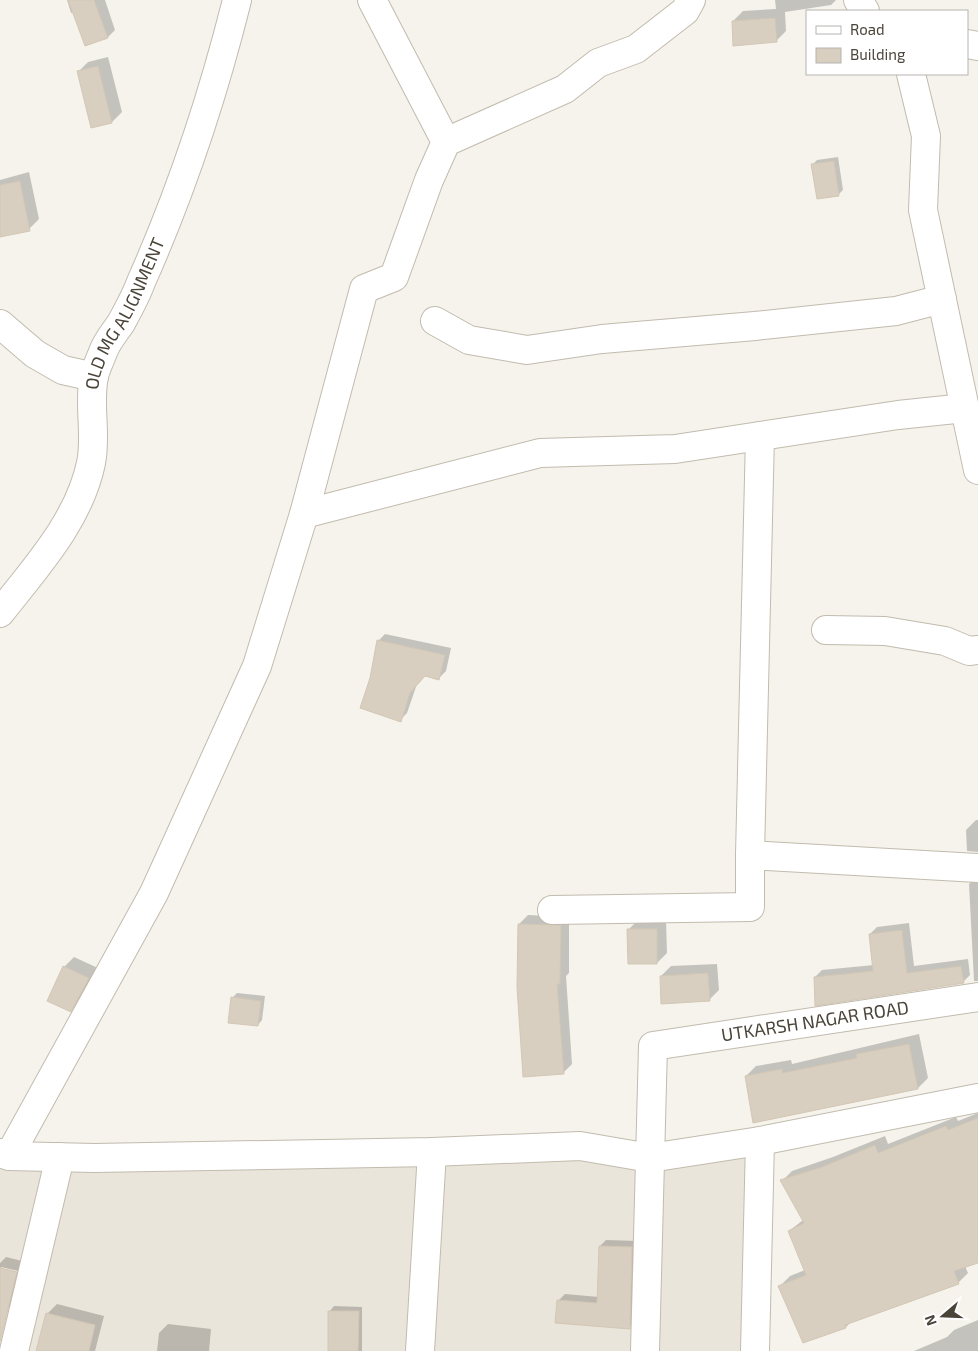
<svg xmlns="http://www.w3.org/2000/svg" width="978" height="1351" viewBox="0 0 978 1351" font-family="'Exo 2',sans-serif">
<rect width="100%" height="100%" fill="#f6f3ec"/>
<!-- residential -->
<path fill="#eae5da" d="M 760,1141 L 755,1351 L 0,1351 L 0,1158 Z"/>
<!-- shadow -->
<path fill="#0003" fill-rule="evenodd" d="M 67,0 L 105,0 L 115,30 L 108,37 L 74,12 L 71,13 Z
M 775,0 L 836,0 L 831,5 L 785,12 L 786,31 L 776,41 L 733,21 L 743,11 L 776,9 Z
M 108,57 L 122,112 L 112,122 L 92,127 L 78,72 L 88,62 Z
M 838,157 L 843,190 L 839,194 L 812,165 L 817,160 Z
M 29,172 L 39,219 L 29,229 L 0,228 L 0,180 Z
M 385,634 L 451,648 L 446,671 L 439,678 L 425,675 L 417,684 L 407,713 L 400,720 L 371,678 L 378,641 Z
M 976,820 L 978,820 L 978,852 L 967,851 L 966,830 Z
M 978,875 L 978,981 L 974,981 L 969,884 Z
M 528,915 L 569,917 L 569,973 L 566,976 L 572,1064 L 563,1073 L 519,924 Z
M 638,920 L 666,920 L 667,953 L 657,963 L 628,930 Z
M 909,923 L 914,966 L 968,959 L 970,975 L 963,982 L 815,977 L 822,970 L 874,965 L 870,934 L 877,927 Z
M 74,957 L 98,968 L 80,1000 L 70,1010 L 64,967 Z
M 717,964 L 719,990 L 709,1000 L 661,976 L 671,966 Z
M 237,993 L 265,996 L 262,1020 L 258,1025 L 232,998 Z
M 919,1034 L 928,1078 L 918,1088 L 746,1076 L 756,1066 L 791,1060 L 792,1064 Z
M 978,1113 L 978,1262 L 965,1266 L 968,1273 L 958,1283 L 852,1321 L 846,1327 L 804,1341 L 780,1286 L 790,1276 L 805,1270 L 789,1231 L 803,1220 L 782,1181 L 792,1171 L 833,1157 L 885,1136 L 888,1144 L 956,1117 L 958,1121 Z
M 606,1240 L 638,1241 L 636,1321 L 629,1327 L 558,1301 L 565,1294 L 599,1297 L 600,1246 Z
M 6,1257 L 26,1262 L 17,1299 L 7,1309 L 0,1307 L 0,1263 ZM 1,1267 L 23,1272 L 22,1275 L 1,1269 Z
M 57,1304 L 104,1316 L 95,1351 L 38,1351 L 47,1314 Z
M 334,1306 L 362,1307 L 362,1351 L 329,1351 L 330,1311 Z
M 978,1320 L 978,1351 L 914,1351 L 947,1337 L 954,1330 Z
M 168,1324 L 211,1329 L 209,1351 L 157,1351 L 159,1333 Z"/>
<!-- building -->
<path fill="#d8cfc1" stroke="#d3c7b4" d="M 68,0 L 94,0 L 108,38 L 85,46 Z
M 775,18 L 777,42 L 733,46 L 732,21 Z
M 98,66 L 112,123 L 91,128 L 77,71 Z
M 834,161 L 839,196 L 817,199 L 811,164 Z
M 20,181 L 30,231 L 0,237 L 0,185 Z
M 377,640 L 445,655 L 439,680 L 425,676 L 410,693 L 401,722 L 360,708 L 370,678 Z
M 518,924 L 561,925 L 560,984 L 557,984 L 564,1074 L 523,1077 L 517,987 Z
M 627,929 L 657,929 L 657,964 L 628,964 Z
M 902,930 L 907,973 L 961,966 L 964,983 L 815,1006 L 814,977 L 873,971 L 869,934 Z
M 63,966 L 89,978 L 71,1012 L 47,1001 Z
M 708,973 L 710,1001 L 661,1004 L 660,976 Z
M 231,997 L 261,1001 L 258,1026 L 228,1023 Z
M 909,1044 L 918,1089 L 753,1123 L 745,1076 L 782,1069 L 782,1073 L 857,1058 L 856,1054 Z
M 978,1118 L 978,1263 L 954,1271 L 959,1284 L 845,1325 L 846,1328 L 803,1343 L 778,1286 L 806,1275 L 788,1231 L 804,1223 L 780,1180 L 822,1167 L 875,1145 L 878,1153 L 946,1126 L 948,1130 Z
M 599,1246 L 632,1247 L 630,1329 L 555,1323 L 557,1300 L 597,1303 Z
M 0,1268 L 17,1272 L 0,1341 Z
M 328,1311 L 359,1311 L 358,1351 L 328,1351 Z
M 46,1313 L 95,1325 L 89,1351 L 36,1351 Z"/>
<g fill="none" stroke-linecap="round" stroke-linejoin="round">
<defs>
<g id="minor">
<path d="M 372,0 L 446,142"/>
<path d="M 858,0 L 865,11"/>
<path d="M 967,44 L 978,46"/>
<path d="M 911,74 L 926,136 L 923,210 L 978,470"/>
<path d="M 435,321 L 469,340 L 527,350 L 602,339 L 755,326 L 896,311 L 942,299"/>
<path d="M 0,324 L 35,354 L 63,370 L 94,377"/>
<path d="M 304,514 L 540,453 L 675,449 L 898,415 L 965,408"/>
<path id="s1" d="M 0,613 C 35,568 79,521 91,463 C 97,434 88,405 94,376 C 96,368 100,360 103,352 C 107,341 115,332 121,323 C 128,310 136,296 141,282 C 181,192 213,96 237,0"/>
<path d="M 826,630 L 885,631 L 945,641 L 969,651 L 978,650"/>
<path d="M 750,855 L 760,436"/>
<path d="M 552,910 L 750,907 L 750,855 L 978,868"/>
<path d="M 0,1153 L 9,1156 L 154,893 L 257,666 L 304,514 L 364,289 L 394,277 L 429,180 L 446,142 L 565,89 L 598,63 L 636,49 L 685,11 L 691,0"/>
<path d="M 9,1156 L 94,1158 L 432,1152 L 580,1146 L 650,1158 L 760,1141 L 978,1098"/>
<path d="M 14,1351 L 60,1157"/>
<path d="M 420,1351 L 432,1152"/>
<path id="s2" d="M 645,1351 L 653,1046 L 978,997"/>
<path d="M 755,1351 L 760,1141"/>
</g>
</defs>
<!-- minor casing -->
<use href="#minor" stroke="#c2bbae" stroke-width="30"/>
<!-- minor -->
<use href="#minor" stroke="#fff" stroke-width="28"/>
</g>
<g text-anchor="middle" stroke-width="5" stroke-linejoin="round" paint-order="stroke">
<!-- street labels -->
<g font-size="18" fill="#4b4439" stroke="#fff">
<text dy="6" stroke="none"><textPath href="#s1" startOffset="334">OLD MG ALIGNMENT</textPath></text>
<text dy="6" stroke="none"><textPath href="#s2" startOffset="469">UTKARSH NAGAR ROAD</textPath></text>
</g>
</g>
<!-- legend -->
<rect x="806" y="10" width="162" height="65" fill="#ffffff" stroke="#b7b4b0"/>
<rect x="816" y="26" width="25" height="8" fill="#ffffff" stroke="#b7b4b0"/>
<text x="850" y="35" font-size="15" fill="#4b4439">Road</text>
<rect x="816" y="48" width="25" height="15" fill="#d8cfc1" stroke="#b7b4b0"/>
<text x="850" y="60" font-size="15" fill="#4b4439">Building</text>
<!-- north arrow -->
<g transform="translate(943 1316) rotate(251)" stroke="#ffffff" stroke-width="4" paint-order="stroke">
<path d="M0-4L9 19L0 12L-9 19Z" fill="#4b4439"/>
<text y="-8" font-size="14" font-weight="bold" text-anchor="middle" fill="#4b4439">N</text>
</g>
</svg>
